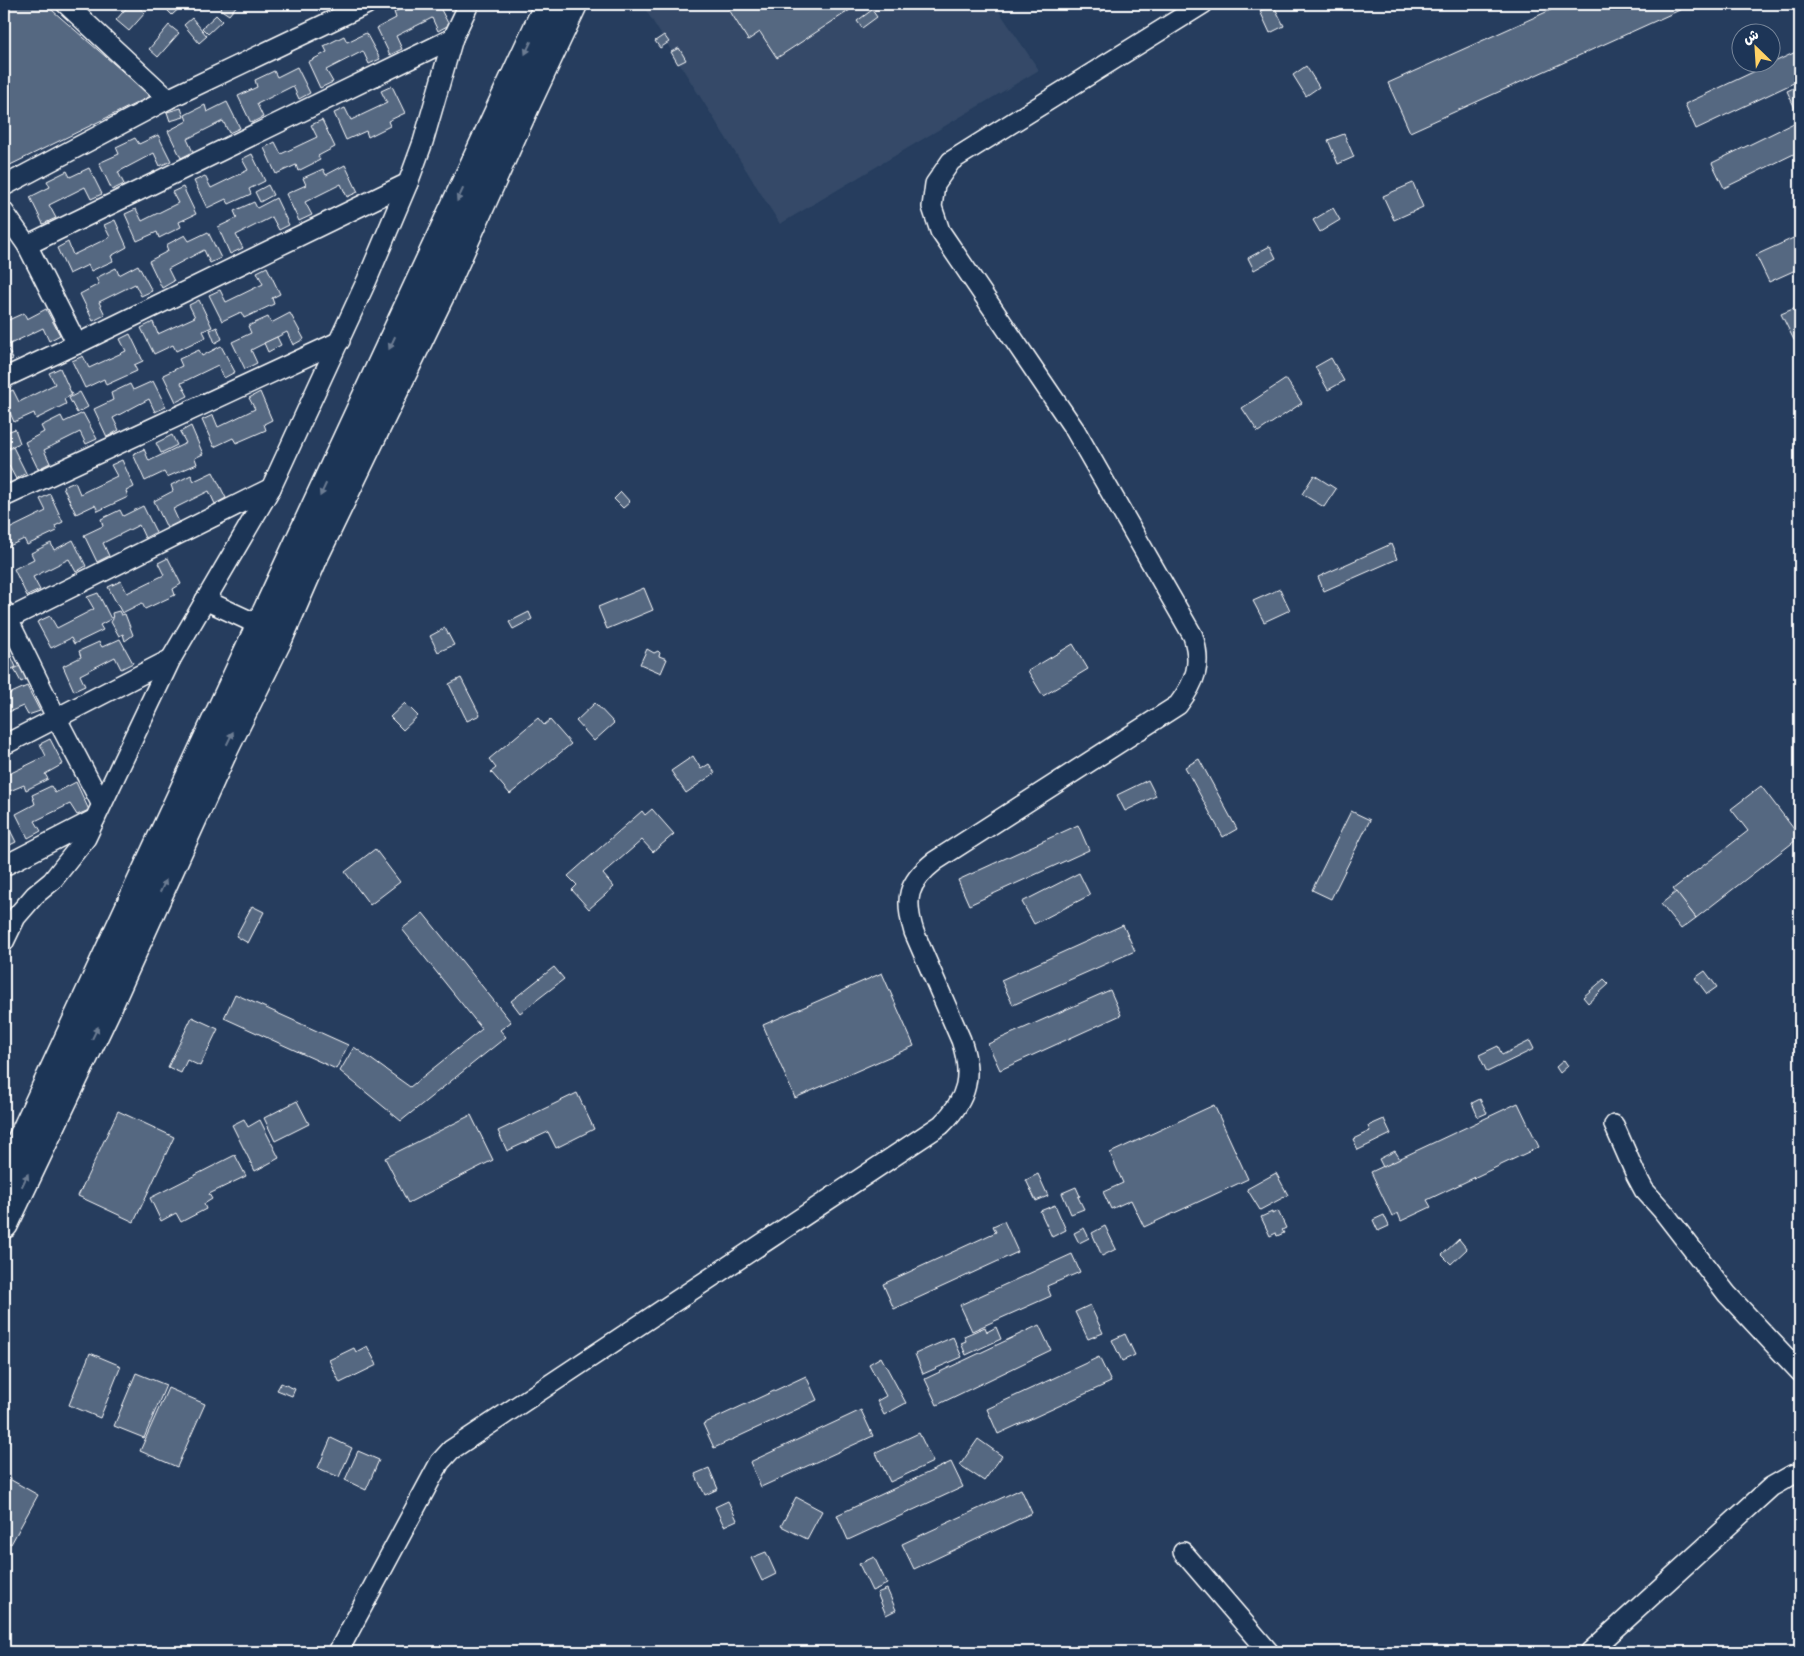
<svg xmlns="http://www.w3.org/2000/svg" width="1804" height="1656" viewBox="0 0 1804 1656" font-family="'Shantell Sans','Playpen Sans Arabic',sans-serif">
<style>
.built{fill:#344a68}
.building{fill:#556781;stroke:#fff}
.lines{fill:none;stroke-linecap:round;stroke-linejoin:round}
.minor-casing{stroke:#fff;stroke-width:22}
.highway-casing{stroke:#fff;stroke-width:31}
.minor{stroke:#1d3557;stroke-width:19}
.highway{stroke:#1d3557;stroke-width:28}
.oneway{fill:#6c7c92}
</style>
<rect width="100%" height="100%" fill="#263d5e"/>
<filter id="ink" filterUnits="userSpaceOnUse"><feTurbulence type="fractalNoise" baseFrequency=".02" numOctaves="2"/><feDisplacementMap in="SourceGraphic" scale="10" xChannelSelector="R" yChannelSelector="G"/><feConvolveMatrix kernelMatrix="1 2 1 2 8 2 1 2 1" color-interpolation-filters="sRGB"/></filter>
<g filter="url(#ink)">
<polygon class="built" points="642,4 994,4 1039,70 780,224"/>
<g class="building">
<polygon points="4,4 45,4 151,96 4,168"/>
<polygon points="130,4 135,4 145,13 129,31 116,20"/>
<polygon points="169,4 184,4 172,15 165,8"/>
<polygon points="224,4 238,4 229,15 220,9"/>
<polygon points="411,4 414,4 417,9 426,4 438,4 449,25 438,31 432,18 396,36 402,49 390,55 377,28 396,18 394,12"/>
<polygon points="734,4 859,4 777,58 760,32 748,40 728,8"/>
<polygon points="1095,4 1114,4 1100,12"/>
<polygon points="1273,4 1284,26 1270,33 1260,11"/>
<polygon points="1564,4 1693,4 1410,132 1388,83"/>
<polygon points="872,10 877,17 862,28 857,21"/>
<polygon points="216,15 222,21 208,34 202,28"/>
<polygon points="192,18 207,36 199,43 184,25"/>
<polygon points="169,25 179,33 158,57 149,49"/>
<polygon points="366,33 380,59 369,64 363,51 326,70 333,82 320,88 308,62 327,52 324,46 344,36 347,42"/>
<polygon points="664,35 669,42 660,48 655,41"/>
<polygon points="679,48 686,60 678,64 671,52"/>
<polygon points="1800,50 1800,80 1696,129 1685,104"/>
<polygon points="1306,66 1319,87 1306,96 1293,75"/>
<polygon points="297,67 310,93 299,99 293,86 257,104 263,117 251,123 238,96 257,87 255,80 274,71 277,77"/>
<polygon points="1800,85 1800,117 1799,117 1787,91"/>
<polygon points="392,86 405,113 388,121 390,126 368,137 366,131 346,140 334,113 345,108 351,120 387,103 381,91"/>
<polygon points="227,102 240,128 229,133 223,121 187,139 193,152 181,158 168,131 187,121 185,115 205,105 207,112"/>
<polygon points="181,108 184,117 170,121 167,112"/>
<polygon points="322,120 335,147 318,156 320,160 298,171 296,165 276,174 264,148 275,142 281,154 317,137 311,125"/>
<polygon points="1800,120 1800,151 1724,188 1712,163"/>
<polygon points="1344,134 1354,157 1338,164 1328,140"/>
<polygon points="158,135 171,161 160,166 154,153 118,172 124,184 112,190 99,163 119,154 116,147 135,138 139,144"/>
<polygon points="252,154 265,181 249,189 251,194 229,204 226,199 207,208 194,181 205,176 211,188 248,170 242,159"/>
<polygon points="345,165 358,192 347,197 341,184 305,202 312,215 299,221 286,194 306,185 303,178 323,169 326,175"/>
<polygon points="89,168 102,194 91,199 85,187 49,205 56,218 43,224 30,197 50,187 47,181 67,171 70,177"/>
<polygon points="1413,183 1423,207 1394,220 1383,196"/>
<polygon points="268,185 273,195 260,202 255,192"/>
<polygon points="183,187 196,214 179,222 181,227 159,238 157,232 137,241 125,214 136,209 142,221 178,203 172,192"/>
<polygon points="276,198 289,225 279,230 272,217 236,235 243,248 230,254 218,227 237,218 234,211 254,202 257,208"/>
<polygon points="1333,208 1340,220 1320,232 1313,220"/>
<polygon points="115,220 127,247 111,256 113,261 91,271 88,265 69,274 57,248 68,242 73,255 110,237 104,225"/>
<polygon points="208,232 221,258 210,263 204,250 168,269 174,281 162,288 149,261 168,251 166,245 185,235 189,241"/>
<polygon points="1800,235 1800,268 1769,282 1756,255"/>
<polygon points="1270,246 1276,258 1254,270 1248,258"/>
<polygon points="138,265 152,291 141,296 135,284 99,302 105,315 93,321 80,294 99,284 96,278 116,268 119,275"/>
<polygon points="267,267 280,294 272,298 274,304 244,318 241,312 222,321 209,295 220,290 226,302 263,284 257,272"/>
<polygon points="199,300 212,327 203,331 206,337 176,351 173,345 154,354 141,328 153,322 158,334 195,317 189,305"/>
<polygon points="1800,306 1800,337 1794,340 1781,314"/>
<polygon points="46,309 60,335 49,341 43,328 6,346 13,359 4,363 4,330 7,328 4,322 24,313 27,319"/>
<polygon points="290,313 304,339 293,345 287,332 251,350 257,363 245,369 232,342 251,333 248,326 268,317 271,323"/>
<polygon points="217,327 222,339 215,343 210,330"/>
<polygon points="130,334 143,361 134,365 137,371 106,385 104,379 85,388 72,361 83,356 89,368 126,351 120,339"/>
<polygon points="277,337 281,345 268,352 264,343"/>
<polygon points="221,346 235,372 224,378 218,365 181,383 188,396 176,402 163,375 182,366 179,359 199,350 202,356"/>
<polygon points="1331,358 1344,381 1328,390 1315,367"/>
<polygon points="60,368 72,395 64,399 66,404 36,419 34,413 14,422 4,399 4,394 13,390 19,402 55,384 49,373"/>
<polygon points="1286,379 1302,403 1258,432 1242,408"/>
<polygon points="153,381 166,407 155,412 149,399 113,418 119,430 107,437 94,409 113,400 111,393 130,384 133,390"/>
<polygon points="80,392 88,407 77,413 69,398"/>
<polygon points="260,392 272,420 264,424 266,430 236,443 233,438 214,447 202,420 213,415 218,427 255,409 249,398"/>
<polygon points="83,413 97,439 86,444 80,432 44,450 50,463 38,469 25,442 44,432 41,426 61,416 64,422"/>
<polygon points="191,426 203,454 195,458 197,464 167,477 164,472 145,481 133,454 144,449 149,461 186,443 180,432"/>
<polygon points="15,429 20,443 6,449 4,442 4,433"/>
<polygon points="172,435 177,445 161,453 156,443"/>
<polygon points="13,447 26,473 16,479 9,466 4,469 4,452"/>
<polygon points="122,460 134,487 126,491 128,497 98,511 95,505 76,514 63,487 75,482 80,494 117,476 111,465"/>
<polygon points="213,472 226,498 215,504 209,491 173,509 179,522 167,528 154,501 173,491 171,485 191,475 194,481"/>
<polygon points="1314,475 1336,489 1324,507 1302,494"/>
<polygon points="621,492 630,502 623,508 614,499"/>
<polygon points="50,494 63,522 55,526 57,531 27,545 24,539 5,548 4,517 9,529 46,511 40,499"/>
<polygon points="143,506 156,532 145,538 139,525 103,543 109,556 97,562 84,535 103,526 101,519 120,510 123,516"/>
<polygon points="73,540 86,566 76,572 69,559 33,577 40,590 27,596 14,569 34,559 31,553 51,543 54,550"/>
<polygon points="1391,544 1397,559 1324,591 1318,577"/>
<polygon points="168,558 181,584 173,589 175,595 145,609 142,603 122,613 108,587 121,581 127,593 164,575 158,563"/>
<polygon points="644,588 653,610 607,629 598,607"/>
<polygon points="1280,589 1290,610 1264,622 1253,601"/>
<polygon points="98,593 111,619 100,625 103,630 74,644 71,638 51,648 37,622 50,616 57,628 94,609 87,597"/>
<polygon points="119,611 121,615 125,614 133,635 125,641 123,634 119,636 111,622 113,619 112,613"/>
<polygon points="529,612 532,619 513,629 509,622"/>
<polygon points="445,628 454,645 438,652 430,636"/>
<polygon points="120,639 133,663 121,669 115,657 80,675 85,686 74,691 63,666 81,657 79,651 99,642 102,647"/>
<polygon points="4,640 16,667 8,671 10,677 4,680"/>
<polygon points="1073,644 1088,669 1043,696 1028,671"/>
<polygon points="647,649 654,653 658,651 660,653 659,656 667,659 661,673 640,664"/>
<polygon points="20,666 27,679 21,682 14,669"/>
<polygon points="461,678 480,715 467,721 449,684"/>
<polygon points="27,686 40,711 28,715 23,706 4,714 4,690 5,689 7,695"/>
<polygon points="405,703 418,716 403,730 390,717"/>
<polygon points="595,703 614,723 594,741 576,721"/>
<polygon points="538,718 544,725 550,720 571,744 510,794 491,772 496,768 489,759"/>
<polygon points="50,739 63,764 45,774 48,779 26,790 24,785 5,793 4,763 9,774 46,756 40,744"/>
<polygon points="693,756 701,769 709,764 715,773 686,793 671,771"/>
<polygon points="1199,759 1237,829 1223,837 1185,767"/>
<polygon points="1148,780 1156,796 1125,811 1117,795"/>
<polygon points="76,782 89,810 77,815 70,804 35,821 41,831 28,838 16,814 35,804 32,795 51,786 55,793"/>
<polygon points="1761,786 1800,837 1696,918 1673,889 1748,831 1731,809"/>
<polygon points="652,809 674,834 653,852 642,840 603,874 614,887 589,909 572,890 577,885 568,876 642,811 645,815"/>
<polygon points="1351,811 1370,820 1331,899 1312,890"/>
<polygon points="4,818 16,842 4,848"/>
<polygon points="1078,825 1089,850 969,905 958,880"/>
<polygon points="375,849 400,882 370,905 345,872"/>
<polygon points="1079,873 1090,895 1034,924 1022,902"/>
<polygon points="1676,892 1696,918 1681,929 1661,904"/>
<polygon points="252,906 264,912 248,943 236,936"/>
<polygon points="423,913 511,1022 500,1030 506,1037 401,1121 340,1071 354,1047 410,1087 482,1029 402,929"/>
<polygon points="1123,925 1135,951 1013,1005 1001,980"/>
<polygon points="554,967 564,979 520,1013 511,1001"/>
<polygon points="1705,971 1717,987 1707,994 1695,978"/>
<polygon points="882,973 914,1046 795,1098 763,1025"/>
<polygon points="1604,979 1609,984 1588,1003 1583,997"/>
<polygon points="1110,990 1121,1015 1000,1070 988,1044"/>
<polygon points="235,994 348,1045 336,1069 224,1018"/>
<polygon points="192,1017 218,1029 200,1066 187,1060 181,1073 168,1067"/>
<polygon points="1530,1041 1534,1049 1487,1072 1479,1055 1498,1046 1502,1055"/>
<polygon points="1564,1060 1568,1066 1560,1073 1556,1067"/>
<polygon points="577,1093 594,1129 556,1148 548,1132 507,1151 498,1131"/>
<polygon points="1480,1099 1487,1113 1478,1117 1472,1103"/>
<polygon points="297,1101 309,1124 275,1141 264,1118"/>
<polygon points="1518,1103 1539,1147 1427,1200 1431,1207 1401,1221 1398,1213 1392,1216 1371,1172"/>
<polygon points="1214,1105 1248,1179 1144,1227 1131,1200 1111,1209 1103,1192 1123,1183 1110,1153"/>
<polygon points="118,1111 174,1137 134,1222 78,1196"/>
<polygon points="471,1115 493,1160 408,1203 385,1158"/>
<polygon points="244,1119 248,1127 260,1120 279,1158 255,1171 232,1125"/>
<polygon points="1384,1119 1391,1134 1358,1150 1353,1139 1370,1131 1368,1126"/>
<polygon points="1395,1151 1400,1159 1383,1167 1379,1159"/>
<polygon points="235,1155 246,1176 209,1194 212,1199 204,1204 206,1209 181,1222 176,1213 161,1221 150,1198"/>
<polygon points="1276,1173 1288,1195 1260,1210 1247,1189"/>
<polygon points="1038,1174 1048,1196 1036,1201 1026,1180"/>
<polygon points="1076,1187 1080,1196 1078,1197 1084,1209 1071,1214 1062,1193"/>
<polygon points="1055,1205 1066,1230 1052,1237 1040,1211"/>
<polygon points="1278,1211 1286,1228 1282,1230 1284,1233 1277,1236 1276,1233 1270,1236 1261,1217 1272,1212 1272,1214"/>
<polygon points="1384,1215 1389,1226 1378,1231 1373,1220"/>
<polygon points="1004,1221 1018,1252 894,1309 883,1284 996,1232 993,1226"/>
<polygon points="1105,1226 1116,1249 1102,1256 1092,1233"/>
<polygon points="1084,1228 1089,1238 1079,1243 1074,1233"/>
<polygon points="1459,1239 1467,1249 1451,1264 1442,1255"/>
<polygon points="1072,1254 1080,1272 1047,1286 1051,1296 972,1331 960,1305"/>
<polygon points="1090,1305 1103,1333 1088,1339 1075,1312"/>
<polygon points="1039,1325 1051,1350 937,1405 925,1379"/>
<polygon points="985,1327 987,1332 996,1327 1001,1339 966,1355 961,1343 966,1341 964,1336"/>
<polygon points="1125,1334 1135,1355 1122,1361 1112,1340"/>
<polygon points="953,1337 962,1357 923,1374 915,1354"/>
<polygon points="367,1346 377,1365 340,1383 329,1360 354,1348 356,1352"/>
<polygon points="90,1353 121,1366 100,1418 69,1405"/>
<polygon points="881,1357 906,1403 884,1415 877,1401 886,1396 869,1364"/>
<polygon points="1099,1357 1111,1382 998,1434 987,1409"/>
<polygon points="136,1373 166,1385 144,1438 114,1426"/>
<polygon points="806,1376 817,1400 714,1448 703,1424"/>
<polygon points="281,1383 295,1389 292,1396 277,1390"/>
<polygon points="168,1388 205,1404 177,1467 140,1451"/>
<polygon points="861,1410 873,1436 761,1487 750,1462"/>
<polygon points="919,1433 933,1462 890,1482 876,1453"/>
<polygon points="331,1438 352,1448 339,1477 318,1468"/>
<polygon points="978,1439 1002,1456 984,1481 960,1465"/>
<polygon points="358,1451 379,1460 366,1490 345,1480"/>
<polygon points="951,1462 963,1487 848,1540 837,1515"/>
<polygon points="709,1468 718,1489 705,1495 695,1474"/>
<polygon points="4,1476 38,1495 11,1544 4,1540"/>
<polygon points="1021,1489 1032,1513 914,1569 902,1544"/>
<polygon points="796,1497 822,1511 807,1539 781,1526"/>
<polygon points="728,1501 737,1520 724,1526 715,1507"/>
<polygon points="766,1552 776,1574 762,1581 751,1558"/>
<polygon points="874,1557 887,1584 872,1591 859,1564"/>
<polygon points="887,1589 896,1610 886,1615 877,1593"/>
</g>
<g class="lines">
<defs>
<g id="minor">
<polyline points="66,4 168,99"/>
<polyline points="4,186 168,99 367,4"/>
<polyline points="4,212 27,245 77,344"/>
<polyline points="27,245 453,38"/>
<polyline points="4,378 77,344 408,183"/>
<polyline points="4,497 340,341"/>
<polyline points="205,600 261,626"/>
<polyline points="4,611 57,719 101,803"/>
<polyline points="4,621 271,488"/>
<polyline points="4,745 171,659"/>
<polyline points="4,866 95,819"/>
<polyline points="4,942 16,917 35,895 52,881 86,838 171,659 271,488 367,280 408,183 423,142 453,38 469,4"/>
<polyline points="1614,1125 1636,1175 1644,1190 1662,1210 1727,1294 1800,1372"/>
<polyline points="1183,1552 1269,1652"/>
<path d="M338 1652 440 1462 451 1450 941 1125C968 1099 973 1075 961 1040L914 932C904 899 907 883 935 861L1178 705C1196 681 1202 665 1193 636L1075 430 940 231 932 207 935 184 951 161 1203 4"/>
<polyline points="1590,1652 1771,1487 1792,1475 1800,1473"/>
</g>
<g id="highway">
<polyline points="4,1178 549,4"/>
<polyline points="4,1224 106,1010 224,749 279,637 315,554 442,291 526,104 573,4"/>
</g>
</defs>
<use href="#minor" class="minor-casing"/>
<use href="#highway" class="highway-casing"/>
<use href="#minor" class="minor"/>
<use href="#highway" class="highway"/>
</g>
<defs><path id="oneway-solid" d="M-6-.8H1V-3.2L6.5 0L1 3.2V.8H-6Z" transform="scale(1.25)"/></defs>
<g class="oneway">
<use href="#oneway-solid" transform="translate(528 48) rotate(115)"/>
<use href="#oneway-solid" transform="translate(460 195) rotate(115)"/>
<use href="#oneway-solid" transform="translate(392 343) rotate(115)"/>
<use href="#oneway-solid" transform="translate(323 490) rotate(115)"/>
<use href="#oneway-solid" transform="translate(230 738) rotate(-64)"/>
<use href="#oneway-solid" transform="translate(163 886) rotate(-65)"/>
<use href="#oneway-solid" transform="translate(95 1033) rotate(-64)"/>
<use href="#oneway-solid" transform="translate(25 1180) rotate(-64)"/>
</g>
</g>
<rect width="1804" height="1656" fill="none" stroke="#1d3557" stroke-width="20"/>
<rect x="10" y="10" width="1784" height="1636" fill="none" stroke="#fff" stroke-width="2" filter="url(#ink)"/>
<g transform="translate(1756 48) rotate(335)"><circle r="24" fill="#1d3557" stroke="#77869a"/>
<path d="M0-4L9 19L0 12L-9 19Z" fill="#ffd166"/>
<text y="-8" font-size="14" font-weight="bold" text-anchor="middle" fill="#ffffff">ش</text>
</g>
</svg>
